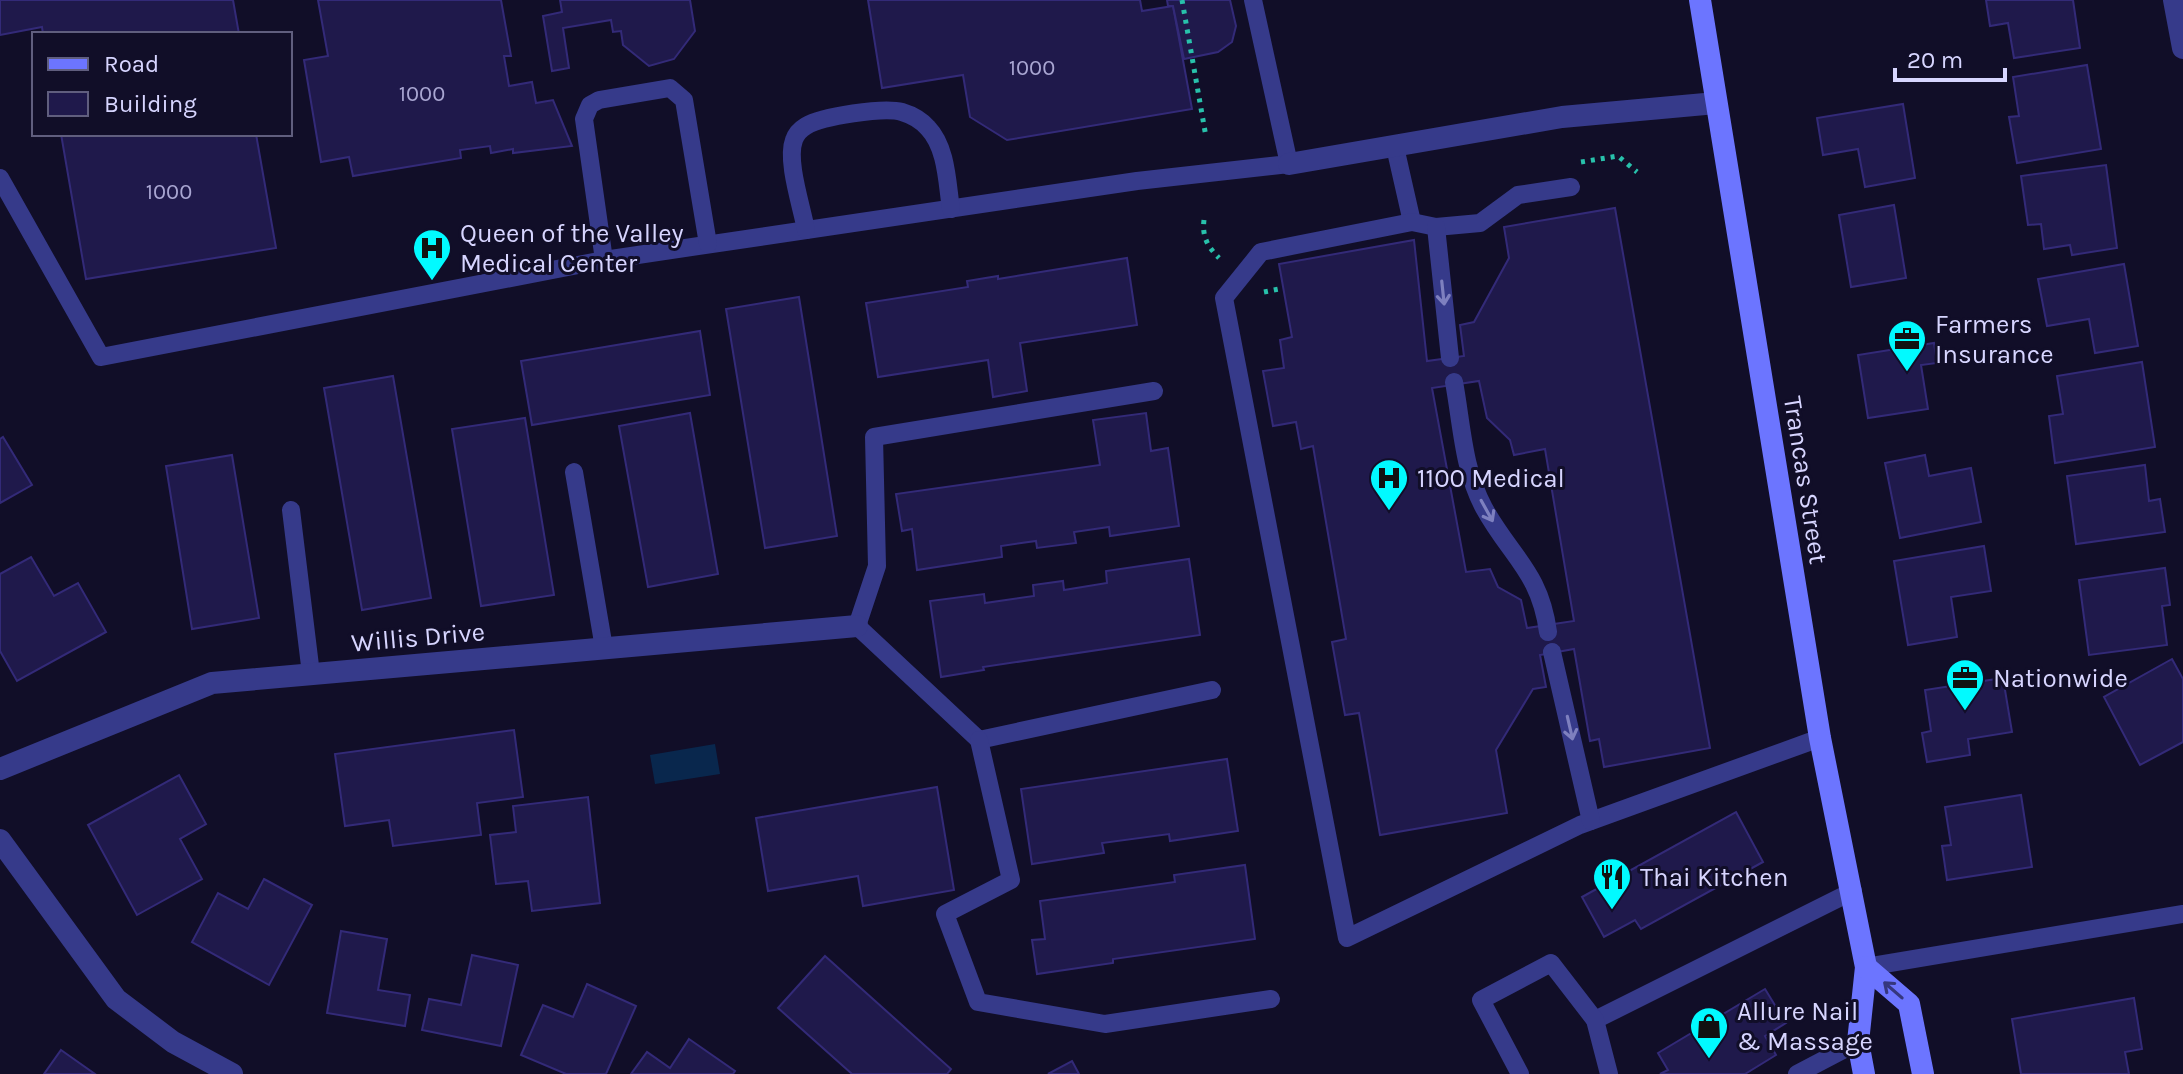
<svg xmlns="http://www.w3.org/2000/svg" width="2183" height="1074" viewBox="0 0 2183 1074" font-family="Karla,sans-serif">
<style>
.water{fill:#09274d}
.building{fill:#1f194b;stroke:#332a78;stroke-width:2;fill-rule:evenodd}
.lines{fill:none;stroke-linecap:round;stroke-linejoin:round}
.path{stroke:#28c1ab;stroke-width:5;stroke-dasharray:4 6;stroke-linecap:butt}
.service{stroke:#363a8a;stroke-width:18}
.minor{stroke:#363a8a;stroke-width:22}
.secondary{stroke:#6c75ff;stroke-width:22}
.oneway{stroke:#7e80bf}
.oneway2{stroke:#35377e}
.labels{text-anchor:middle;stroke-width:6;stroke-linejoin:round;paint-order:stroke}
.number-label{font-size:22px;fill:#a9a6d2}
.poi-label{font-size:26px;fill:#d7d5ff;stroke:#110e28;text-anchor:start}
.street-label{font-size:26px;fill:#d7d5ff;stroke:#110e28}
</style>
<rect width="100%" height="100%" fill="#110e28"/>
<polygon class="water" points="715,744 720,774 655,784 650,755"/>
<g class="building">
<polygon points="0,0 233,0 239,34 43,34 42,27 0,35"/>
<polygon points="318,0 501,0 511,56 504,56 509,86 532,82 536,103 553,100 572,146 513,153 513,149 491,153 490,146 460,150 461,158 353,176 349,157 321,162 304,60 328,56"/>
<polygon points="560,0 690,0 695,31 674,59 649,66 623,45 621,31 613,32 611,20 563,28 569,68 552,71 543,16 562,12"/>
<polygon points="868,0 1140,0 1142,11 1173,6 1192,109 1007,140 970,117 963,75 882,88"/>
<polygon points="1167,0 1230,0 1236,26 1232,42 1218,52 1184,59 1173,6 1168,6"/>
<polygon points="1986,0 2073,0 2080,48 2014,58 2008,23 1990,26"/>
<polygon points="2087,65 2101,149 2017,163 2009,117 2019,116 2013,77"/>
<polygon points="1903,104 1915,178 1865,187 1858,149 1823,155 1817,118"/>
<polygon points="61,134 256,134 276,248 86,279"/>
<polygon points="2106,165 2117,248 2072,255 2070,245 2044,249 2041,224 2028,225 2021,176"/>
<polygon points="1894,205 1906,278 1851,287 1839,215"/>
<path d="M1615 208 1710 748 1604 767 1599 739 1590 741 1574 649 1540 655 1546 687 1533 689 1496 750 1507 813 1380 835 1359 713 1345 715 1332 642 1346 639 1313 446 1301 449 1296 422 1273 426 1263 371 1284 368 1280 340 1292 337 1279 264 1414 240 1427 361 1464 356 1460 325 1474 322 1509 258 1504 227ZM1479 381 1487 418 1510 440 1514 455 1545 449 1574 621 1527 628 1521 600 1498 587 1490 569 1466 572 1432 388Z"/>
<polygon points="1127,258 1137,325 1020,343 1027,391 993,397 988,360 878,377 866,303 968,287 967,281 998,276 998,279"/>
<polygon points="2124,264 2138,346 2095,353 2089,319 2047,326 2038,279"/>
<polygon points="799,297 837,536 765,548 726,309"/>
<polygon points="700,331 710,395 532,425 521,361"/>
<polygon points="1934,343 1937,363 1921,365 1928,409 1868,418 1858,355"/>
<polygon points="2142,362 2155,447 2055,463 2049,416 2063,414 2057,376"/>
<polygon points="393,376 431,598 362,610 324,388"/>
<polygon points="690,413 718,574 648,587 619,426"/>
<polygon points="1146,413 1151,451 1168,448 1179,526 1110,536 1109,527 1074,532 1076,543 1037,548 1036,541 1001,546 1002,557 917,570 912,529 902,531 896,494 1100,465 1093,420"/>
<polygon points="525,418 554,595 481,606 452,429"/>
<polygon points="3,437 32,485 0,503 0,439"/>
<polygon points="232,455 259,618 192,629 166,466"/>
<polygon points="1925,455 1929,476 1971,468 1981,522 1900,538 1885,463"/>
<polygon points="2145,465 2149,501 2160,499 2165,532 2076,544 2067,476"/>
<polygon points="1984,546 1991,591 1951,597 1957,637 1908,645 1894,561"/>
<polygon points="31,557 54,596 78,583 106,632 17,681 0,651 0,574"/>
<polygon points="1189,559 1200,635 983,667 984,670 941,677 930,601 984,594 985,603 1034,596 1033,585 1063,581 1064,590 1107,583 1106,571"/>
<polygon points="2165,568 2170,605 2162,606 2167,645 2089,655 2079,580"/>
<polygon points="2172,659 2183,679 2183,742 2140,765 2104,697"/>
<polygon points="2003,678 2012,732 1968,739 1970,755 1927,762 1922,733 1931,731 1925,690"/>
<polygon points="514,730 523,797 477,803 481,835 393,846 389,820 345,826 335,754"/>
<polygon points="1227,759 1238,831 1170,841 1169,834 1102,843 1104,853 1032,864 1021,789"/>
<polygon points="179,775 206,824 180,839 202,879 137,915 88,825"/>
<polygon points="937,787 954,890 863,906 858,876 768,891 756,818"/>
<polygon points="2021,795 2032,867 1947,880 1942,846 1951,845 1945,807"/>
<polygon points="588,797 600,903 532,911 528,881 496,884 490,835 516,832 513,806"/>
<polygon points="1736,812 1763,862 1641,929 1635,920 1604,937 1582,897"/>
<polygon points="1245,865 1255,939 1113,959 1113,963 1037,974 1032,940 1045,939 1040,901 1175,882 1174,875"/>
<polygon points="264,879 312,905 269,985 192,942 218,893 248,909"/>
<polygon points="341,931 387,939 378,990 410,995 405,1026 327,1013"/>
<polygon points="472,955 518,965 501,1046 422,1030 429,999 461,1005"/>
<polygon points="825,956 951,1069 947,1074 852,1074 778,1008"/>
<polygon points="587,984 636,1006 606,1074 566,1074 521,1055 543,1005 573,1017"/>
<polygon points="1765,989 1786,1023 1765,1036 1776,1055 1745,1074 1660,1074 1668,1070 1658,1053"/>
<polygon points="2134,998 2142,1049 2125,1052 2129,1074 2021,1074 2012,1019"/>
<polygon points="689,1039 735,1071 733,1074 631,1074 647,1052 670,1068"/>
<polygon points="61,1050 95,1074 44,1074"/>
<polygon points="1072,1061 1079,1074 1048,1074"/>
</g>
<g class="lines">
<g class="path">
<polyline points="1182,0 1206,137"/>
<polyline points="1581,162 1618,156 1637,172"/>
<path d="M1204 220C1202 236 1207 246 1219 258"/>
<polyline points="1264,292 1279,289"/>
</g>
<g class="service">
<polyline points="1395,147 1412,222"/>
<polyline points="0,178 101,357 604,260 1137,181 1289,164 1253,0"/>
<polyline points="1571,187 1518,195 1480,223 1436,227 1412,222 1261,252 1224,298 1347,938 1580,825 1820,738"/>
<polyline points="1436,227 1450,358"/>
<path d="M806 230C802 207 786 161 794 140 796 134 801 129 806 126 822 116 884 107 902 112 912 115 921 120 928 128 947 148 947 183 951 209"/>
<polyline points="604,260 584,119 590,105 599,100 670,88 684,100 708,244"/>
<path d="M1454 382C1462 425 1463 469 1484 508 1511 557 1540 572 1548 632"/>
<polyline points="1154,391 874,437 877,566 857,626 979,740 1212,690"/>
<polyline points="574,472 604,648"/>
<polyline points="291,510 311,674"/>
<polyline points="1552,652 1591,821"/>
<polyline points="979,740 1011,880 945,914 978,1002 1105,1024 1271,999"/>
<polyline points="1866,967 2183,914"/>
<polyline points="1595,1020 1853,891"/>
<polyline points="1520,1074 1481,1000 1551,963 1595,1020 1609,1074"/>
<polyline points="1797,1074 1858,1042"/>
</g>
<g class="minor">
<polyline points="2174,0 2183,48"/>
<polyline points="1289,164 1562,117 1716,103"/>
<polyline points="0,769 212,683 857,626"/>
<polyline points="0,840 116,999 173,1042 232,1074"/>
</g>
<g class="secondary">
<polyline points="1700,0 1820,738 1866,967 1858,1042 1864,1074"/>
<polyline points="1866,967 1909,1004 1923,1074"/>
</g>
</g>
<defs><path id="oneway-shaft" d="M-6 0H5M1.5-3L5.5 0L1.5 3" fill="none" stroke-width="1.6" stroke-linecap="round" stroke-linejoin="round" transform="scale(2)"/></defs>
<g class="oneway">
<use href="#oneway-shaft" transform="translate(1443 293) rotate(84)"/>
<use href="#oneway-shaft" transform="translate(1487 511) rotate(61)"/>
<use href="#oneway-shaft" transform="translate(1570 728) rotate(77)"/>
</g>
<use class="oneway2" href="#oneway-shaft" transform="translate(1893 990) rotate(-139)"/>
<defs>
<symbol id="hospital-pin" viewBox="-11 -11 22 30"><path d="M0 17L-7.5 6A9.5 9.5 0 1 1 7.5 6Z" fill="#01faff" stroke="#110e28"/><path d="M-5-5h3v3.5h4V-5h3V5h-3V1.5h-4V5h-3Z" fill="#111"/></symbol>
<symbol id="office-pin" viewBox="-11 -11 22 30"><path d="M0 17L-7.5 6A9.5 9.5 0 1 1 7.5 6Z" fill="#01faff" stroke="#110e28"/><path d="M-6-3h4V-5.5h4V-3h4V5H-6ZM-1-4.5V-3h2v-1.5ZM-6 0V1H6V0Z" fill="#111"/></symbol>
<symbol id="restaurant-pin" viewBox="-11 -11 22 30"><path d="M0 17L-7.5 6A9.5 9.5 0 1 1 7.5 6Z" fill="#01faff" stroke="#110e28"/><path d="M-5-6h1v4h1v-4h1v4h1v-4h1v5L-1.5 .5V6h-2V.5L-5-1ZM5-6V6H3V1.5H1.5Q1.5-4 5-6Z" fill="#111"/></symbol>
<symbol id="shop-pin" viewBox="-11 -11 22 30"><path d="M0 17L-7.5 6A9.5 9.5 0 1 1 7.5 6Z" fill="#01faff" stroke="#110e28"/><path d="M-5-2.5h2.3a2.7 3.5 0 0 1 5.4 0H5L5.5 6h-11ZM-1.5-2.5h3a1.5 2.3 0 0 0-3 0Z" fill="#111"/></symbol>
</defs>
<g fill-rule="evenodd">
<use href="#hospital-pin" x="410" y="226" width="44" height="60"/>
<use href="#office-pin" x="1885" y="317" width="44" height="60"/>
<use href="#hospital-pin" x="1367" y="456" width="44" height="60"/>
<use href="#office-pin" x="1943" y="656" width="44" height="60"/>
<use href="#restaurant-pin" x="1590" y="855" width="44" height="60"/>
<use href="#shop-pin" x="1687" y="1004" width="44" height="60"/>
</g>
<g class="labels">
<g class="number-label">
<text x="1032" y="75">1000</text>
<text x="422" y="101">1000</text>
<text x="169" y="199">1000</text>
</g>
<g class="poi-label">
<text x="460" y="242">Queen of the Valley<tspan x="460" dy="30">Medical Center</tspan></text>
<text x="1935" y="333">Farmers<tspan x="1935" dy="30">Insurance</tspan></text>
<text x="1417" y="487">1100 Medical</text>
<text x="1993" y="687">Nationwide</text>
<text x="1640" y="886">Thai Kitchen</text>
<text x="1737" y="1020">Allure Nail<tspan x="1737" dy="30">&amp; Massage</tspan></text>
</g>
<g class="street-label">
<text transform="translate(1806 480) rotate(81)" y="9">Trancas Street</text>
<text transform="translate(418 637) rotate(-5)" y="9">Willis Drive</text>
</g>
</g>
<rect x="32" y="32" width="260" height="104" fill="#110e28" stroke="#605e7e" stroke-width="2"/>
<rect x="48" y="58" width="40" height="12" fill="#6c75ff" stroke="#605e7e" stroke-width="2"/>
<text x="104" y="72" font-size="24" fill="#d7d5ff">Road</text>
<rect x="48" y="92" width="40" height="24" fill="#1f194b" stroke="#605e7e" stroke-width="2"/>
<text x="104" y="112" font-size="24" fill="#d7d5ff">Building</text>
<path d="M1895 68v12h110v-12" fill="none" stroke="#d7d5ff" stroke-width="4"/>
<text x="1907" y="68" font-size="24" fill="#d7d5ff" stroke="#110e28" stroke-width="6" paint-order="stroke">20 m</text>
</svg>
